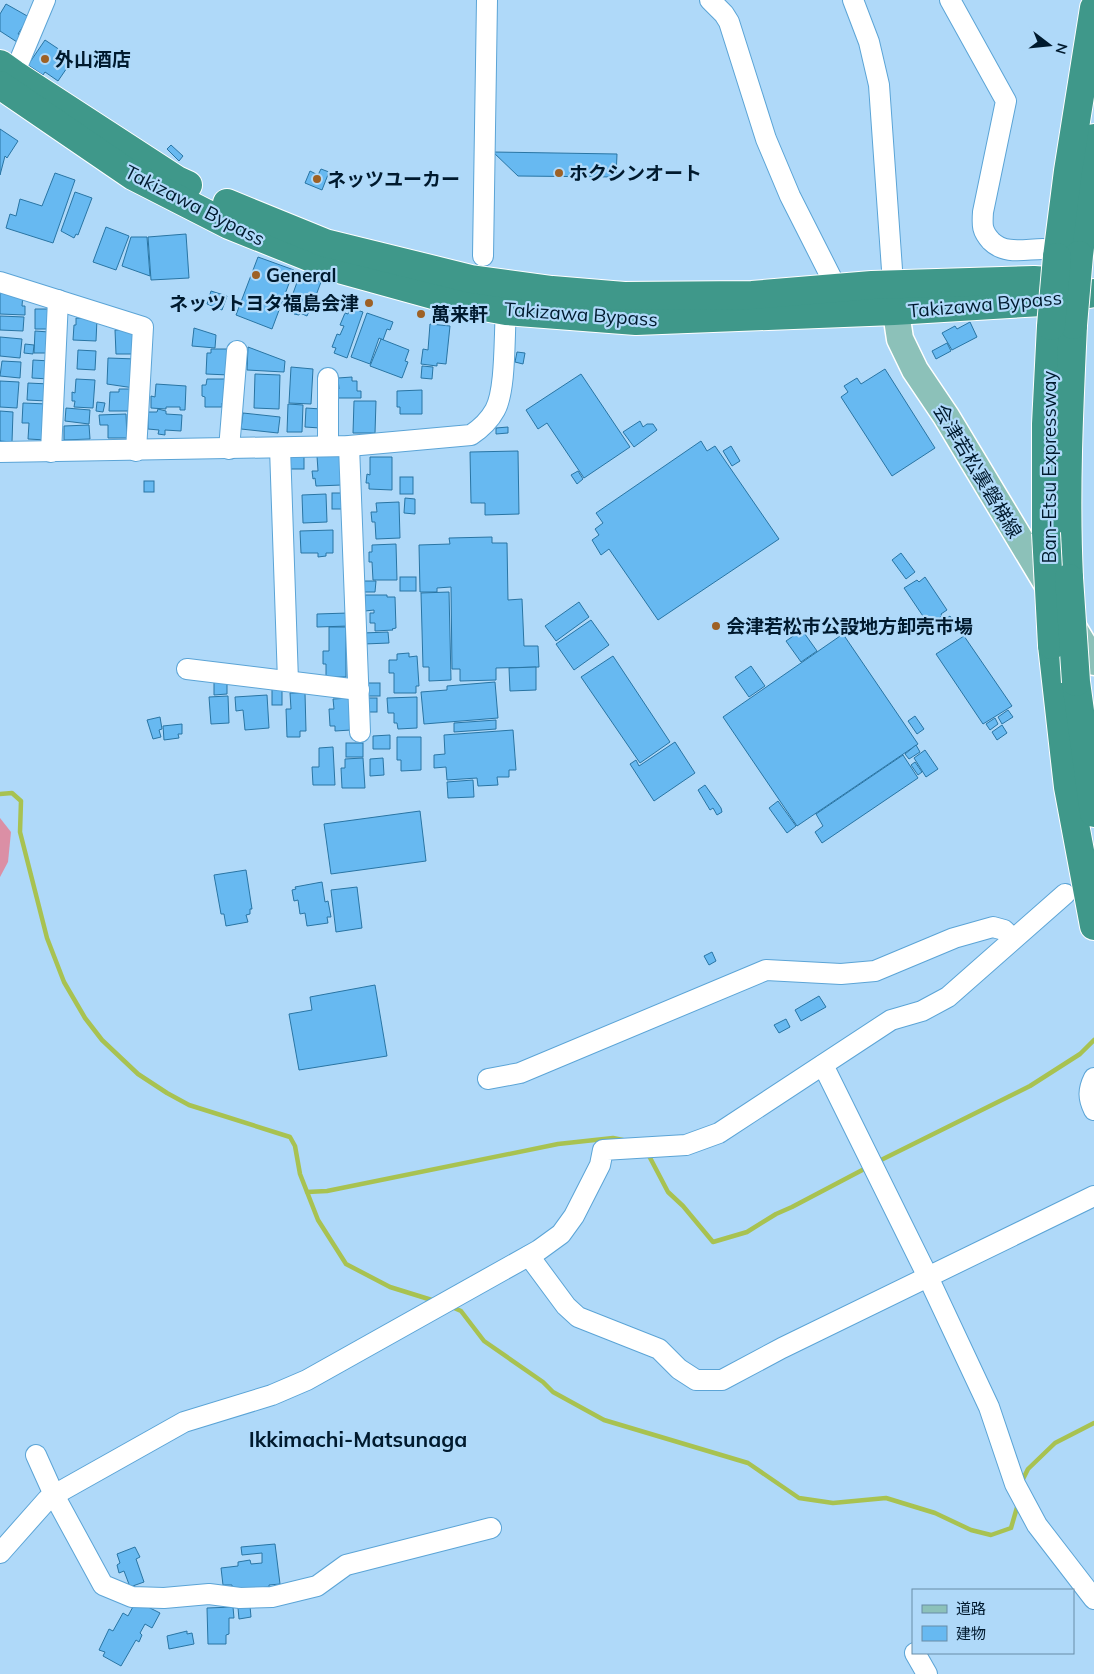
<svg xmlns="http://www.w3.org/2000/svg" width="1094" height="1674" viewBox="0 0 1094 1674" font-family="Mulish,'Noto Sans JP',sans-serif">
<style>
.green{fill:#db8fa5}
.lines{fill:none;stroke-linecap:round;stroke-linejoin:round}
.stream{stroke:#a8c251;stroke-width:4.5}
.building{fill:#67b9f1;stroke:#2975a4}
.minor-casing{stroke:#5ba4d6;stroke-width:22}
.major-casing{stroke:#fff;stroke-width:29}
.highway-casing{stroke:#fff;stroke-width:30}
.minor{stroke:#fff;stroke-width:20}
.major{stroke:#8cc1b9;stroke-width:26}
.highway{stroke:#3f988a;stroke-width:28}
.highway-bridge-casing{stroke:#fff;stroke-width:30;stroke-linecap:butt}
.highway-bridge{stroke:#3f988a;stroke-width:28}
.poi-dot{fill:#9e6125;stroke:#afd9f9;stroke-width:2}
.labels{text-anchor:middle;stroke-width:4.5;stroke-linejoin:round;paint-order:stroke}
.poi-label{font-size:19px;font-weight:bold;fill:#001a2e;stroke:#afd9f9;text-anchor:start}
.street-label{font-size:19px;fill:#001a2e;stroke:#afd9f9}
.quarter-label{font-size:21px;font-weight:bold;fill:#001a2e;stroke:#afd9f9}
</style>
<rect width="100%" height="100%" fill="#afd9f9"/>
<polygon class="green" points="0,818 11,832 8,862 0,877"/>
<g class="lines">
<g class="stream">
<polyline points="0,794 12,793 21,801 20,832 47,938 64,982 85,1018 102,1040 138,1074 167,1093 189,1105 290,1137 295,1146 300,1174 318,1220 346,1264 390,1287 435,1301"/>
<polyline points="647,1152 668,1192 683,1206 713,1242 747,1232 776,1214 792,1207 868,1167"/>
<polyline points="877,1162 1030,1086 1080,1054 1094,1040"/>
<polyline points="307,1192 327,1191 558,1144 613,1138 623,1140"/>
<polyline points="452,1307 461,1311 484,1341 543,1382 553,1392 604,1420 748,1463 799,1498 833,1503 886,1498 935,1513 971,1530 991,1535 1011,1528 1018,1504"/>
<polyline points="1021,1483 1028,1469 1055,1443 1094,1423"/>
</g>
</g>
<g class="building">
<polygon points="6,4 29,17 18,34 21,36 17,42 0,31 0,14"/>
<polygon points="45,40 60,50 58,53 71,62 58,81 45,72 43,75 28,65"/>
<polygon points="0,129 18,141 7,158 5,156 0,175"/>
<polygon points="171,145 183,156 179,161 167,149"/>
<polygon points="493,152 617,154 616,177 518,176"/>
<polygon points="321,169 329,172 322,190 305,183 310,171 318,175"/>
<polygon points="55,173 75,180 53,243 6,228 10,214 16,216 20,199 42,206"/>
<polygon points="75,192 92,198 78,235 76,234 74,238 61,231"/>
<polygon points="106,227 129,236 116,270 93,262"/>
<polygon points="186,234 189,278 151,280 148,237"/>
<polygon points="131,237 147,237 150,276 122,266"/>
<polygon points="258,257 294,270 272,329 236,315"/>
<polygon points="300,274 321,282 312,306 291,299"/>
<polygon points="0,289 23,294 22,306 25,306 25,315 0,314"/>
<polygon points="211,291 227,296 222,310 207,304"/>
<polygon points="298,302 311,306 307,316 300,313 299,315 294,314"/>
<polygon points="351,308 363,312 347,358 334,353 336,348 332,347 337,334 340,335 344,326 340,325 345,313 348,314"/>
<polygon points="35,309 52,309 51,329 35,329"/>
<polygon points="367,313 393,322 390,330 387,329 383,340 379,338 370,364 351,357"/>
<polygon points="0,316 24,317 23,331 0,330"/>
<polygon points="76,318 97,319 96,341 73,340 74,325 76,325"/>
<polygon points="970,322 977,337 952,350 942,333 955,326 957,329"/>
<polygon points="430,324 450,326 446,364 437,363 437,366 421,364 423,349 428,350"/>
<polygon points="194,328 216,335 215,348 192,346"/>
<polygon points="115,330 136,331 135,354 116,354"/>
<polygon points="35,331 49,332 49,353 34,353"/>
<polygon points="0,337 22,339 20,358 0,356"/>
<polygon points="381,339 409,350 405,361 408,362 402,378 370,366"/>
<polygon points="947,343 951,351 936,359 932,351"/>
<polygon points="25,344 34,345 33,354 24,353"/>
<polygon points="248,347 285,361 284,372 247,370"/>
<polygon points="211,349 230,349 229,375 206,374 207,353 211,353"/>
<polygon points="78,350 96,351 95,370 77,369"/>
<polygon points="517,352 525,353 523,364 515,362"/>
<polygon points="108,358 136,359 134,388 107,384"/>
<polygon points="33,360 50,361 49,379 32,378"/>
<polygon points="2,361 21,362 20,378 0,376"/>
<polygon points="422,366 433,367 432,379 421,378"/>
<polygon points="291,367 313,369 311,404 289,403"/>
<polygon points="885,369 935,448 892,476 841,397 848,392 844,386 857,378 861,384"/>
<polygon points="255,374 280,375 279,409 254,408"/>
<polygon points="581,374 630,447 584,478 547,423 538,429 526,410"/>
<polygon points="352,377 352,381 357,381 357,391 361,391 361,398 336,398 336,389 339,389 338,378"/>
<polygon points="76,379 95,380 93,408 74,407 75,401 72,401 72,392 75,393"/>
<polygon points="207,379 228,379 227,403 222,403 222,407 205,407 205,397 202,396 202,385 206,385"/>
<polygon points="0,381 19,382 17,408 0,407"/>
<polygon points="28,383 49,384 47,401 27,400"/>
<polygon points="156,384 186,386 185,410 180,410 180,407 166,407 166,409 151,408 151,396 155,397"/>
<polygon points="119,389 130,389 130,411 109,411 110,392 119,392"/>
<polygon points="422,390 422,414 400,414 400,407 397,407 397,391"/>
<polygon points="354,401 376,401 375,433 353,433"/>
<polygon points="97,402 105,403 103,412 96,411"/>
<polygon points="23,403 47,404 46,440 28,439 29,423 22,423"/>
<polygon points="288,404 303,405 302,432 287,432"/>
<polygon points="66,408 90,410 89,424 65,421"/>
<polygon points="306,408 321,409 320,428 305,427"/>
<polygon points="158,409 166,411 166,414 182,415 181,431 165,430 165,435 158,434 159,430 148,429 148,412 157,412"/>
<polygon points="0,411 13,412 12,442 0,441"/>
<polygon points="243,413 280,417 278,433 241,429"/>
<polygon points="126,414 127,438 108,438 108,425 100,425 99,415"/>
<polygon points="640,421 643,427 647,424 653,424 657,430 634,447 623,432"/>
<polygon points="89,425 90,439 64,440 64,426"/>
<polygon points="508,427 508,433 496,434 496,428"/>
<polygon points="701,441 707,451 715,446 779,539 658,620 609,549 601,555 592,540 599,535 595,529 603,523 596,513"/>
<polygon points="731,446 740,461 732,466 723,451"/>
<polygon points="518,451 519,514 485,515 485,503 471,503 470,452"/>
<polygon points="340,454 342,485 316,486 315,478 313,479 312,471 318,471 317,456"/>
<rect x="285" y="456" width="19" height="13"/>
<polygon points="370,457 392,457 392,490 369,489 369,483 366,483 367,474 370,475"/>
<polygon points="578,471 583,479 577,484 571,475"/>
<rect x="400" y="477" width="13" height="17"/>
<rect x="144" y="481" width="10" height="11"/>
<rect x="332" y="493" width="11" height="16"/>
<polygon points="326,494 327,522 303,523 302,495"/>
<polygon points="405,498 415,499 415,514 404,513"/>
<polygon points="399,502 400,538 376,539 375,522 372,522 371,512 377,512 376,503"/>
<polygon points="333,530 333,553 326,553 326,556 318,557 318,553 301,553 300,531"/>
<polygon points="492,537 492,543 507,543 508,600 522,599 524,646 538,646 539,667 496,668 496,680 460,681 460,669 452,669 451,587 437,588 437,592 420,592 419,545 450,544 449,538"/>
<polygon points="396,544 397,580 373,580 372,562 369,562 369,552 372,552 372,545"/>
<polygon points="901,553 915,572 906,579 892,560"/>
<rect x="400" y="577" width="16" height="14"/>
<polygon points="925,577 947,610 941,614 942,616 929,625 904,588 917,580 919,582"/>
<polygon points="363,581 376,581 375,592 362,592"/>
<polygon points="449,592 451,680 429,681 429,667 423,667 421,593"/>
<polygon points="365,595 387,595 387,597 395,597 396,628 392,629 393,630 375,631 375,623 370,623 370,613 374,613 374,610 365,611"/>
<polygon points="579,602 589,617 556,641 545,626"/>
<polygon points="348,613 349,626 317,627 317,614"/>
<polygon points="950,616 957,628 950,632 943,621"/>
<polygon points="591,620 609,645 574,670 556,644"/>
<polygon points="329,627 346,627 346,677 326,677 326,664 323,664 323,651 329,651"/>
<polygon points="802,630 817,651 801,662 786,641"/>
<polygon points="388,632 389,643 364,644 363,633"/>
<polygon points="843,634 918,744 797,826 723,717"/>
<polygon points="964,636 1012,706 983,724 936,654"/>
<polygon points="409,653 409,657 417,656 419,686 416,686 416,693 394,693 394,673 389,673 389,660 397,660 397,654"/>
<polygon points="613,656 670,742 640,763 581,677"/>
<polygon points="751,666 765,686 749,697 735,677"/>
<polygon points="536,667 536,690 510,691 509,668"/>
<polygon points="214,682 227,682 227,694 214,695"/>
<polygon points="495,682 498,718 424,724 421,692 447,690 447,686"/>
<rect x="365" y="683" width="15" height="13"/>
<rect x="272" y="687" width="10" height="18"/>
<polygon points="290,693 305,693 306,731 300,731 300,737 287,737 286,709 291,709"/>
<polygon points="267,695 269,728 245,730 243,710 236,711 235,697"/>
<polygon points="228,696 229,723 211,724 209,697"/>
<polygon points="417,697 417,728 398,729 397,723 394,723 394,713 388,713 387,698"/>
<polygon points="350,698 351,730 335,731 335,726 330,726 329,709 334,709 333,699"/>
<rect x="367" y="698" width="10" height="14"/>
<polygon points="1008,710 1013,717 1002,724 998,717"/>
<polygon points="915,716 924,729 917,734 908,721"/>
<polygon points="160,717 162,729 159,730 161,737 153,739 147,720"/>
<polygon points="995,718 998,724 990,730 986,724"/>
<polygon points="496,720 496,729 454,732 454,723"/>
<polygon points="182,724 182,734 178,734 179,738 164,740 163,726"/>
<polygon points="1002,725 1007,733 997,740 992,732"/>
<polygon points="513,730 516,770 509,770 509,777 497,777 498,785 478,786 477,778 447,780 446,767 434,768 434,755 445,754 444,735"/>
<polygon points="390,735 390,749 373,749 373,736"/>
<polygon points="397,737 421,737 421,770 401,771 401,760 397,760"/>
<polygon points="675,742 695,773 654,801 630,764 636,760 639,766"/>
<rect x="346" y="743" width="17" height="14"/>
<polygon points="916,745 920,752 909,759 905,754"/>
<polygon points="333,747 335,785 313,785 312,767 319,767 319,748"/>
<polygon points="925,750 938,769 926,777 914,758"/>
<polygon points="903,755 918,778 822,843 815,832 823,826 816,814"/>
<polygon points="363,758 365,788 342,788 341,768 345,768 345,759"/>
<polygon points="383,758 384,775 370,776 370,759"/>
<polygon points="915,762 922,772 918,775 911,765"/>
<polygon points="473,780 474,797 448,798 447,782"/>
<polygon points="705,785 721,808 722,812 717,815 713,808 710,810 698,790"/>
<polygon points="778,801 796,826 787,833 769,808"/>
<polygon points="420,811 426,861 331,874 324,824"/>
<polygon points="246,870 252,909 250,909 250,914 246,915 248,922 226,926 224,914 221,914 214,875"/>
<polygon points="322,882 325,902 328,901 331,917 327,917 328,923 307,926 305,913 300,914 298,900 294,901 292,890 296,889 295,887"/>
<polygon points="357,887 362,928 336,932 331,890"/>
<polygon points="712,952 716,961 709,965 704,956"/>
<polygon points="375,985 387,1056 299,1070 289,1014 312,1010 310,997"/>
<polygon points="819,996 826,1007 801,1021 795,1010"/>
<polygon points="786,1019 790,1027 779,1033 774,1025"/>
<polygon points="275,1544 280,1584 269,1585 269,1587 232,1590 232,1585 223,1585 221,1568 238,1566 238,1562 250,1560 251,1564 262,1563 262,1553 242,1555 241,1547"/>
<polygon points="135,1547 140,1557 136,1559 144,1582 130,1587 124,1571 119,1573 117,1565 120,1563 117,1554"/>
<polygon points="135,1603 142,1604 160,1613 152,1628 145,1624 140,1633 142,1635 139,1642 136,1640 121,1666 103,1656 105,1652 99,1650 109,1629 113,1631 123,1613 128,1616"/>
<polygon points="250,1606 251,1617 239,1619 238,1608"/>
<polygon points="233,1607 234,1618 229,1618 229,1634 226,1635 226,1644 208,1644 207,1608"/>
<polygon points="187,1631 187,1634 192,1633 194,1644 169,1649 167,1636"/>
</g>
<g class="lines">
<defs>
<g id="minor">
<polyline points="710,0 724,14 729,22 766,139 790,196 832,279"/>
<polyline points="853,0 869,42 879,85 894,298"/>
<path d="M950 0 1006 101 983 212C982 226 982 231 991 241 1005 255 1025 249 1043 249"/>
<polyline points="7,84 14,74 45,0"/>
<polyline points="483,256 487,0"/>
<polyline points="0,282 143,327 136,451"/>
<polyline points="328,378 328,446"/>
<polyline points="349,446 360,732"/>
<polyline points="280,448 288,681"/>
<polyline points="229,449 237,351"/>
<path d="M0 452 349 446 471 435C480 429 489 421 495 410 506 390 504 336 506 311"/>
<polyline points="51,452 58,300"/>
<polyline points="187,669 359,690"/>
<polyline points="823,1065 928,1277 989,1407 1015,1484 1037,1525 1094,1599"/>
<path d="M1094 1078C1088 1090 1088 1098 1094 1110"/>
<polyline points="488,1079 520,1073 766,970 841,974 875,971 954,938 993,927 1004,930 1013,939"/>
<polyline points="529,1256 566,1306 578,1317 659,1349 679,1369 696,1380 722,1380 782,1348 1094,1196"/>
<polyline points="36,1455 54,1495 103,1585 132,1597 164,1598 209,1594 240,1598 272,1597 317,1586 346,1565 491,1528"/>
<polyline points="0,1553 47,1500 54,1495 184,1422 272,1395 307,1380 539,1250 561,1234 574,1216 600,1165 603,1150 686,1145 719,1133 891,1020 922,1011 948,997 1065,894"/>
<polyline points="915,1653 927,1674"/>
</g>
<polyline id="major" points="894,299 900,339 915,370 946,416 1094,662"/>
<g id="highway">
<polyline points="0,64 14,74 177,180 188,185"/>
<polyline points="0,85 133,176 229,225 339,269 462,303 506,311 636,321 894,311 1042,302 1094,293"/>
<polyline points="227,203 325,243 471,279 552,290 624,296 752,295 872,285 1034,280 1077,283"/>
<polyline points="1079,255 1094,138"/>
<polyline points="1057,257 1068,171 1094,8"/>
<polyline points="1046,533 1046,424 1051,326"/>
<path d="M1069 578C1065 494 1069 409 1073 325"/>
<polyline points="1052,645 1068,787 1094,926"/>
<polyline points="1076,682 1094,813"/>
</g>
</defs>
<use href="#minor" class="minor-casing"/>
<use href="#major" class="major-casing"/>
<use href="#highway" class="highway-casing"/>
<use href="#minor" class="minor"/>
<use href="#major" class="major"/>
<use href="#highway" class="highway"/>
<defs>
<g id="highway-bridge">
<polyline points="1073,325 1079,255"/>
<polyline points="1051,326 1057,257"/>
<polyline points="1046,533 1052,645"/>
<polyline points="1069,578 1076,682"/>
</g>
</defs>
<use href="#highway-bridge" class="highway-bridge-casing"/>
<use href="#highway-bridge" class="highway-bridge"/>
</g>
<g class="poi-dot">
<circle cx="45" cy="59" r="5"/>
<circle cx="559" cy="173" r="5"/>
<circle cx="317" cy="179" r="5"/>
<circle cx="256" cy="275" r="5"/>
<circle cx="369" cy="303" r="5"/>
<circle cx="421" cy="314" r="5"/>
<circle cx="716" cy="626" r="5"/>
</g>
<g class="labels">
<g class="poi-label">
<text x="55" y="66">外山酒店</text>
<text x="569" y="180">ホクシンオート</text>
<text x="327" y="186">ネッツユーカー</text>
<text x="266" y="282">General</text>
<text x="359" y="310" text-anchor="end">ネッツトヨタ福島会津</text>
<text x="431" y="321">萬来軒</text>
<text x="726" y="633">会津若松市公設地方卸売市場</text>
</g>
<g class="street-label">
<text transform="translate(195 205) rotate(27)" y="7">Takizawa Bypass</text>
<text transform="translate(985 304) rotate(-5)" y="7">Takizawa Bypass</text>
<text transform="translate(581 314) rotate(4)" y="7">Takizawa Bypass</text>
<text transform="translate(1049 467) rotate(-90)" y="7">Ban-Etsu Expressway</text>
<text transform="translate(978 471) rotate(59)" y="7">会津若松裏磐梯線</text>
</g>
<g class="quarter-label">
<text x="358" y="1447">Ikkimachi-Matsunaga</text>
</g>
</g>
<rect x="912" y="1589" width="162" height="65" fill="#afd9f9" stroke="#698da8"/>
<rect x="922" y="1605" width="25" height="8" fill="#8cc1b9" stroke="#698da8"/>
<text x="956" y="1614" font-size="15" fill="#001a2e">道路</text>
<rect x="922" y="1626" width="25" height="15" fill="#67b9f1" stroke="#698da8"/>
<text x="956" y="1639" font-size="15" fill="#001a2e">建物</text>
<g transform="translate(1049 45) rotate(106)" stroke="#afd9f9" stroke-width="4" paint-order="stroke">
<path d="M0-4L9 19L0 12L-9 19Z" fill="#001a2e"/>
<text y="-8" font-size="14" font-weight="bold" text-anchor="middle" fill="#001a2e">N</text>
</g>
</svg>
